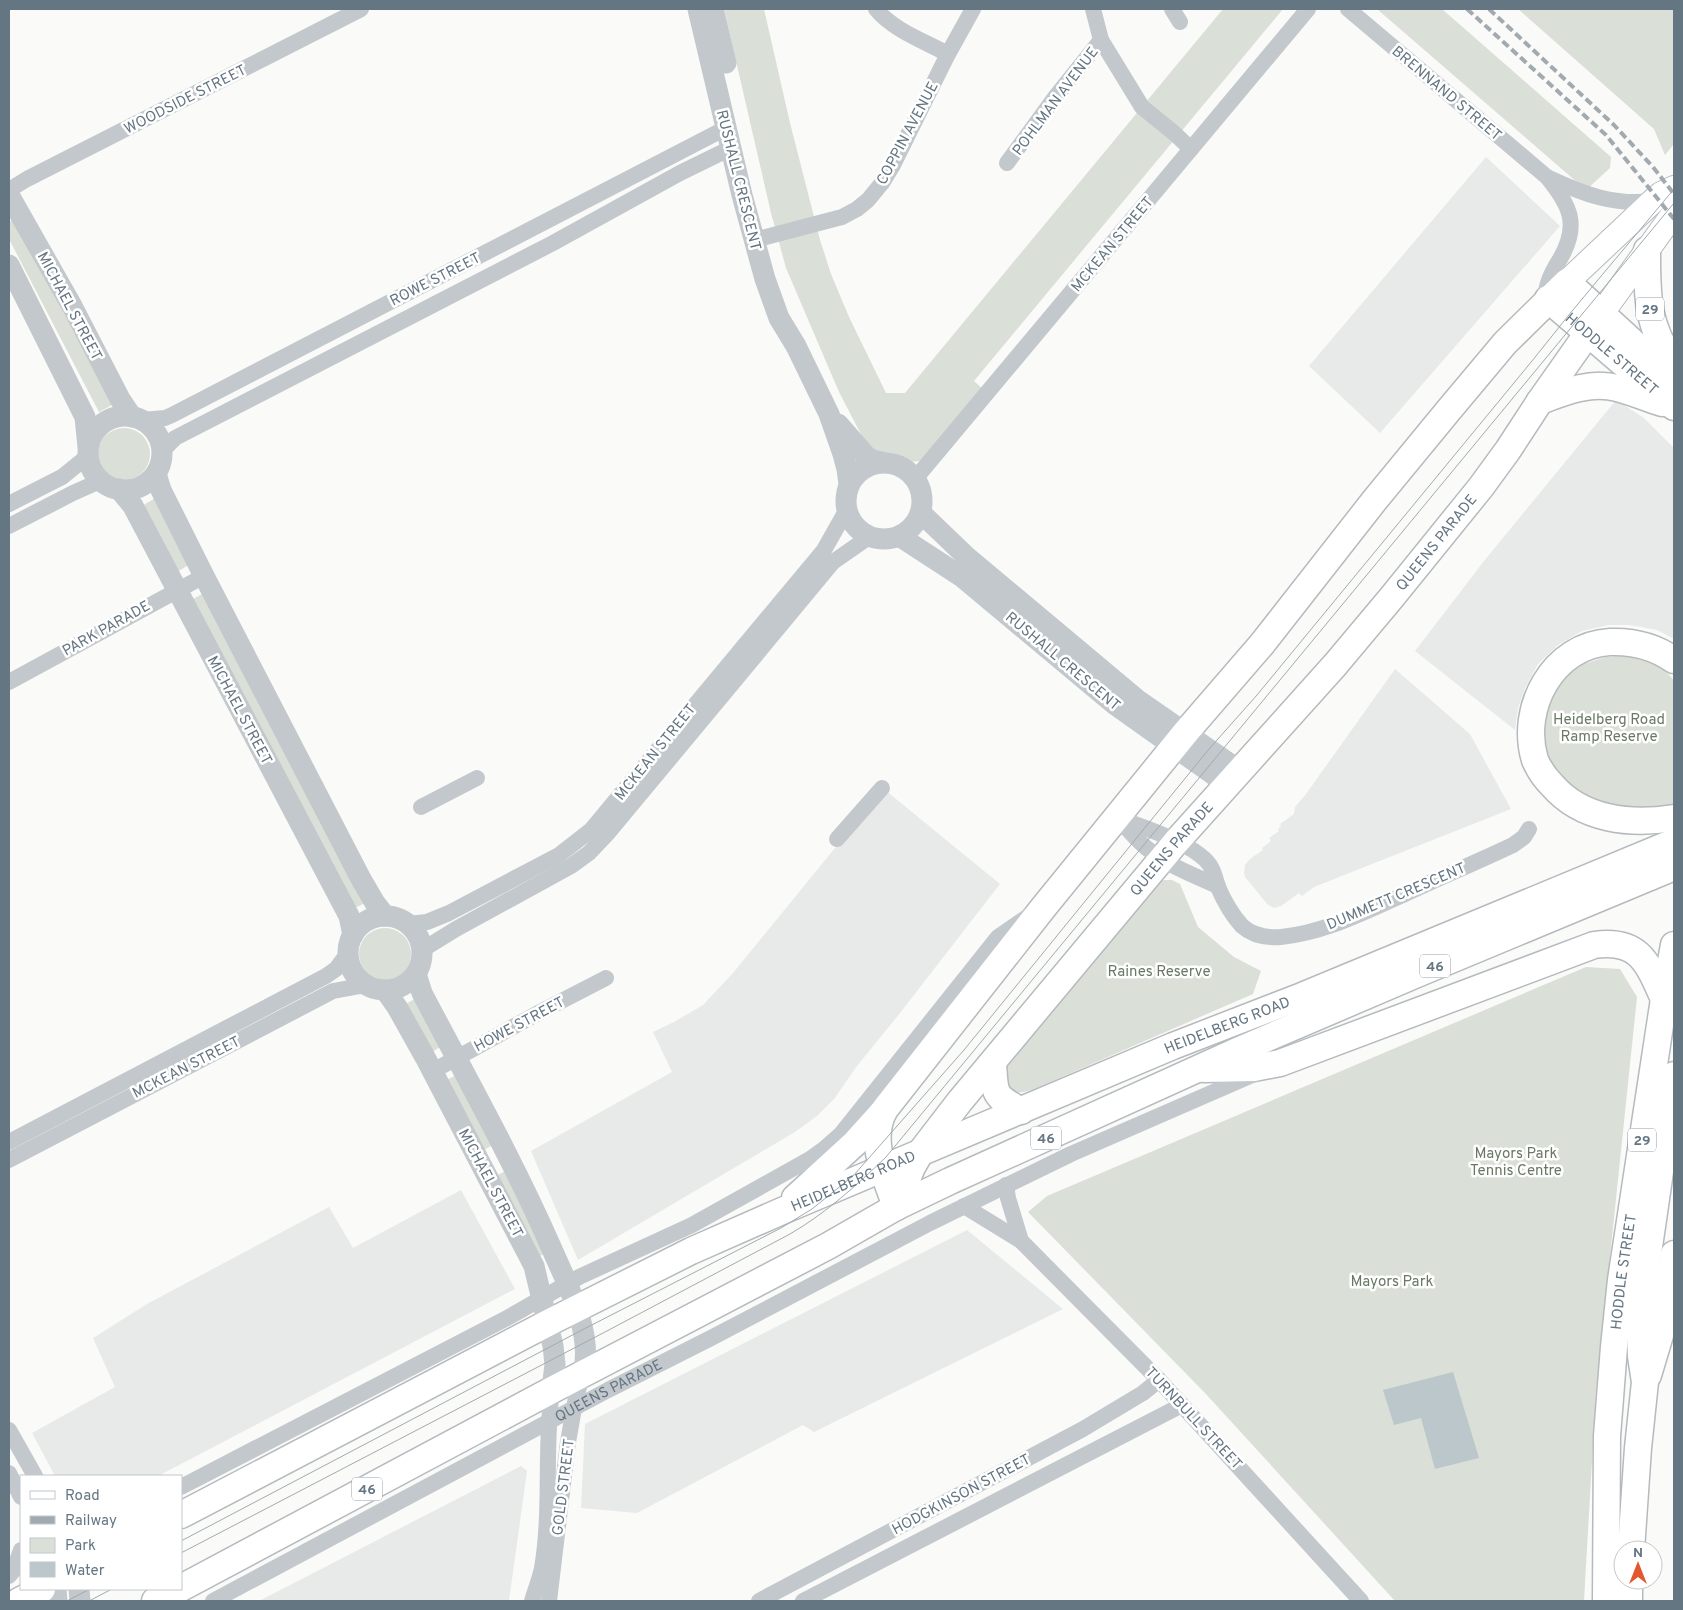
<svg xmlns="http://www.w3.org/2000/svg" width="1683" height="1610" viewBox="0 0 1683 1610" font-family="Overpass,sans-serif">
<style>
.built{fill:#e8e9e9}
.green{fill:#dadfd7}
.water{fill:#bbc7cb}
.lines{fill:none;stroke-linecap:round;stroke-linejoin:round}
.secondary-casing{stroke:#b3babf;stroke-width:26}
.primary-casing{stroke:#b5babe;stroke-width:29}
.minor{stroke:#c3c8cc;stroke-width:16}
.tertiary{stroke:#c3c8cc;stroke-width:21}
.secondary{stroke:#fff;stroke-width:24}
.primary{stroke:#fff;stroke-width:26}
.tram{stroke:#a2aab0;stroke-width:1}
.rail{stroke:#a2aab0;stroke-width:4;stroke-dasharray:8 4;stroke-linecap:butt}
.labels{text-anchor:middle;stroke-width:5;stroke-linejoin:round;paint-order:stroke}
.shield{fill:#fff;stroke:#939fa8;stroke-width:1}
.shield-label{font-size:14px;font-weight:bold;fill:#657683}
.street-label{font-size:15px;fill:#657683;stroke:#fff}
.park-label{font-size:15px;fill:#687a64;stroke:#fff}
</style>
<rect width="100%" height="100%" fill="#fafaf8"/>
<g class="built">
<polygon points="1486,157 1560,226 1380,433 1309,366"/>
<polygon points="1616,400 1644,418 1674,448 1674,639 1657,630 1629,625 1609,625 1582,631 1558,645 1538,664 1525,688 1518,708 1515,730 1415,651 1484,561"/>
<polygon points="1395,669 1470,734 1511,809 1314,887 1302,896 1299,893 1281,906 1274,908 1268,905 1245,877 1244,873 1245,865 1250,859 1263,850 1262,848 1271,841 1269,838 1279,831 1278,829 1281,826 1280,824 1294,814 1295,807 1306,794"/>
<polygon points="885,790 1000,884 900,1013 857,1066 834,1099 817,1116 795,1132 578,1260 531,1151 672,1072 653,1032 674,1022 703,1005 733,973 835,848"/>
<polygon points="461,1190 515,1289 158,1476 55,1476 32,1433 115,1387 93,1338 147,1304 329,1207 353,1248"/>
<polygon points="967,1230 1063,1309 814,1432 803,1425 637,1513 581,1508 585,1424"/>
<polygon points="521,1466 527,1471 509,1601 259,1601"/>
</g>
<g class="green">
<polygon points="724,9 764,9 790,123 820,240 831,274 849,317 886,393 905,393 1223,9 1283,9 974,381 985,391 927,460 911,462 895,454 875,452 866,444 839,392 786,268 771,213"/>
<polygon points="1377,9 1442,9 1611,157 1610,168 1586,190"/>
<polygon points="1518,9 1674,9 1674,144 1665,155 1654,129"/>
<polygon points="15,219 112,405 99,412 9,239 9,222"/>
<circle cx="124" cy="454" r="26"/>
<polygon points="157,497 192,563 177,572 142,506"/>
<polygon points="206,592 369,901 353,909 191,600"/>
<path d="M1622 656C1642 659 1662 663 1674 681V806L1641 810 1594 802 1576 791 1552 766 1544 750 1542 734 1550 696 1568 674 1584 664 1605 657Z"/>
<path d="M1164 880H1172L1180 884 1198 927 1234 957 1261 971 1253 994 1034 1089C1024 1092 1016 1095 1006 1089V1063L1154 886Z"/>
<circle cx="385" cy="954" r="26"/>
<polygon points="1586,967 1620,969 1637,997 1596,1391 1584,1601 1395,1601 1205,1393 1028,1212 1047,1196"/>
<polygon points="418,997 444,1045 430,1053 404,1005"/>
<polygon points="459,1074 495,1144 480,1152 444,1081"/>
<polygon points="508,1170 546,1253 536,1258 493,1177"/>
</g>
<polygon class="water" points="1453,1372 1479,1458 1435,1469 1421,1418 1394,1425 1383,1390"/>
<g class="lines">
<defs>
<g id="secondary">
<polyline points="1567,282 1653,201 1661,194 1674,188"/>
<polyline points="1602,313 1674,213"/>
</g>
<g id="primary">
<path d="M1647 250C1647 294 1646 326 1674 363"/>
<path id="s2" d="M1548 299 1674 407"/>
<path d="M1540 401C1564 392 1591 381 1617 388 1632 392 1647 398 1662 403"/>
<path d="M1674 660C1654 646 1634 641 1610 642 1553 645 1519 708 1535 760 1539 769 1545 778 1552 785 1582 820 1631 825 1674 818"/>
<path d="M993 1063C995 1095 993 1095 1021 1111"/>
<path d="M1204 1069 1254 1068 1280 1063 1594 945C1640 938 1648 964 1664 999"/>
<polyline points="795,1198 855,1143 883,1112"/>
<path d="M896 1207C886 1177 867 1139 885 1109L1043 908 1186 732 1262 644 1374 501 1448 411 1505 343 1567 282 1674 380"/>
<path id="s3" d="M896 1207 912 1167 920 1153 960 1101 1176 842 1335 665 1392 597 1481 487 1508 450 1540 401 1602 313"/>
<polyline points="1648,1375 1660,1335 1674,1254"/>
<path id="s4" d="M181 1515 548 1323 691 1251 782 1211 1173 1046 1302 996 1674 842"/>
<polyline points="1631,1550 1638,1448 1645,1382 1641,1356 1640,1332 1643,1288 1674,1075"/>
<polyline points="181,1588 552,1390 828,1246 896,1207 950,1181 1237,1051 1417,974 1674,867"/>
<polyline points="19,1601 42,1589"/>
<polyline points="155,1601 179,1589"/>
<path id="s5" d="M1606 1601 1607 1436 1614 1347 1621 1280 1664 999 1674 945"/>
<polyline points="1629,1601 1629,1580"/>
</g>
</defs>
<use href="#secondary" class="secondary-casing"/>
<use href="#primary" class="primary-casing"/>
<g class="minor">
<path d="M876 9C893 30 924 41 948 54"/>
<polyline points="1172,9 1180,22"/>
<path d="M1348 9 1547 177C1570 205 1580 225 1560 259 1551 273 1545 286 1545 303"/>
<polyline points="1101,40 1142,107 1174,133 1191,149"/>
<polyline points="1007,163 1056,96 1101,40 1093,9"/>
<path d="M1549 178C1583 194 1615 206 1653 201"/>
<polyline points="9,190 27,179 361,9"/>
<polyline points="754,240 842,217 857,209 868,200 882,183 893,165 948,54 973,9"/>
<polyline points="142,420 165,418 172,415 726,128"/>
<polyline points="162,451 175,438 553,243 680,173 731,148"/>
<polyline points="915,479 1308,9"/>
<polyline points="9,504 62,477 88,456"/>
<polyline points="9,526 73,493 100,481"/>
<polyline points="9,682 204,576"/>
<polyline points="421,807 477,778"/>
<path d="M1117 818C1141 826 1202 846 1212 869 1215 875 1216 881 1218 887 1224 901 1232 915 1242 926 1252 935 1267 938 1281 937 1324 933 1364 912 1403 895 1439 878 1477 862 1513 845L1524 837 1529 829"/>
<path d="M1119 820C1129 830 1138 842 1149 850 1169 866 1195 876 1218 886"/>
<polyline points="837,839 882,788"/>
<polyline points="408,924 427,922 449,913 559,855 591,830 824,550 846,511"/>
<polyline points="422,950 456,929 571,866 589,853 608,833 833,562 869,537"/>
<polyline points="433,1071 542,1011 606,978"/>
<polyline points="9,1142 326,976 336,969 348,953"/>
<polyline points="9,1160 333,991 366,985"/>
<polyline points="1006,1185 1008,1198 1021,1241"/>
<polyline points="964,1206 1021,1241 1159,1380 1361,1601"/>
<polyline points="9,1430 35,1476"/>
<polyline points="9,1473 21,1497"/>
<polyline points="181,1487 509,1317 579,1277 692,1225 810,1159 824,1149 841,1134 998,937 1030,915"/>
<polyline points="9,1576 14,1570 21,1550"/>
<path id="s1" d="M213 1601 608 1390 711 1338 930 1223 1071 1154 1257 1073"/>
<path d="M532 1601C535 1590 540 1579 542 1568 552 1509 544 1449 552 1390"/>
<polyline points="549,1601 568,1442 576,1397 583,1374"/>
<polyline points="759,1601 1083,1429 1143,1393 1159,1380"/>
<polyline points="803,1601 1182,1405"/>
</g>
<g class="tertiary">
<polyline points="698,9 742,195 765,279 779,318 796,346 829,414 843,454 847,469 849,484"/>
<polyline points="713,9 726,63"/>
<polyline points="9,195 72,306 120,399 132,417"/>
<polyline points="9,265 85,417 88,447"/>
<circle cx="125" cy="453" r="37"/>
<polyline points="838,424 866,456 872,460 882,462"/>
<circle cx="884" cy="501" r="38"/>
<polyline points="156,474 161,490 204,576 361,879 375,903 385,916"/>
<polyline points="119,489 133,506 349,916 353,935"/>
<polyline points="921,513 967,557 1139,701 1240,771"/>
<polyline points="899,536 962,577 1114,704 1228,785"/>
<circle cx="385" cy="953" r="37"/>
<path d="M416 974 422 993C466 1077 513 1160 551 1247 567 1284 594 1333 583 1374"/>
<polyline points="385,990 397,1007 425,1057 534,1266 553,1346 555,1364 552,1390"/>
<polyline points="56,1589 57,1601"/>
<polyline points="79,1589 80,1601"/>
</g>
<use href="#secondary" class="secondary"/>
<use href="#primary" class="primary"/>
<g class="tram">
<path d="M181 1541 582 1330 781 1228 812 1209 853 1176 964 1050 1209 749 1257 695 1532 361C1578 302 1627 246 1674 189"/>
<path d="M181 1553 605 1332 790 1234C826 1213 856 1186 886 1157L1674 203"/>
<polyline points="67,1601 90,1589"/>
<polyline points="89,1601 112,1589"/>
</g>
<g class="rail">
<polyline points="1467,9 1606,135 1674,219"/>
<polyline points="1489,9 1614,125 1653,167 1674,194"/>
</g>
</g>
<g class="labels">
<g class="shield">
<rect x="1636" y="297.5" width="28" height="23" rx="4"/>
<rect x="1420" y="954.5" width="30" height="23" rx="4"/>
<rect x="1031" y="1126.5" width="30" height="23" rx="4"/>
<rect x="1628" y="1128.5" width="28" height="23" rx="4"/>
<rect x="352" y="1477.5" width="30" height="23" rx="4"/>
</g>
<g class="shield-label">
<text x="1650" y="314">29</text>
<text x="1435" y="971">46</text>
<text x="1046" y="1143">46</text>
<text x="1642" y="1145">29</text>
<text x="367" y="1494">46</text>
</g>
<g class="street-label">
<text transform="translate(1447 93) rotate(40)" y="5">BRENNAND STREET</text>
<text transform="translate(185 99) rotate(-27)" y="5">WOODSIDE STREET</text>
<text transform="translate(1055 101) rotate(-53)" y="5">POHLMAN AVENUE</text>
<text transform="translate(907 133) rotate(-62)" y="5">COPPIN AVENUE</text>
<text transform="translate(739 180) rotate(76)" y="5">RUSHALL CRESCENT</text>
<text transform="translate(1112 244) rotate(-50)" y="5">MCKEAN STREET</text>
<text transform="translate(435 279) rotate(-27)" y="5">ROWE STREET</text>
<text transform="translate(70 306) rotate(62)" y="5">MICHAEL STREET</text>
<text dy="5" stroke="none"><textPath href="#s2" startOffset="84">HODDLE STREET</textPath></text>
<text dy="5" stroke="none"><textPath href="#s3" startOffset="859">QUEENS PARADE</textPath></text>
<text transform="translate(106 628) rotate(-29)" y="5">PARK PARADE</text>
<text transform="translate(1063 661) rotate(40)" y="5">RUSHALL CRESCENT</text>
<text transform="translate(240 710) rotate(62)" y="5">MICHAEL STREET</text>
<text transform="translate(655 752) rotate(-51)" y="5">MCKEAN STREET</text>
<text dy="5" stroke="none"><textPath href="#s3" startOffset="454">QUEENS PARADE</textPath></text>
<text transform="translate(1396 896) rotate(-23)" y="5">DUMMETT CRESCENT</text>
<text transform="translate(519 1024) rotate(-28)" y="5">HOWE STREET</text>
<text dy="5" stroke="none"><textPath href="#s4" startOffset="1156">HEIDELBERG ROAD</textPath></text>
<text transform="translate(186 1067) rotate(-27)" y="5">MCKEAN STREET</text>
<text dy="5" stroke="none"><textPath href="#s4" startOffset="751">HEIDELBERG ROAD</textPath></text>
<text transform="translate(491 1183) rotate(62)" y="5">MICHAEL STREET</text>
<text dy="5" stroke="none"><textPath href="#s5" startOffset="330">HODDLE STREET</textPath></text>
<text dy="5" stroke="none"><textPath href="#s1" startOffset="448">QUEENS PARADE</textPath></text>
<text transform="translate(1194 1418) rotate(47)" y="5">TURNBULL STREET</text>
<text transform="translate(563 1487) rotate(-83)" y="5">GOLD STREET</text>
<text transform="translate(961 1494) rotate(-28)" y="5">HODGKINSON STREET</text>
</g>
<g class="park-label">
<text x="1609" y="724">Heidelberg Road<tspan x="1609" dy="17">Ramp Reserve</tspan></text>
<text x="1159" y="976">Raines Reserve</text>
<text x="1516" y="1158">Mayors Park<tspan x="1516" dy="17">Tennis Centre</tspan></text>
<text x="1392" y="1286">Mayors Park</text>
</g>
</g>
<rect width="1683" height="1610" fill="none" stroke="#657683" stroke-width="20"/>
<rect x="20" y="1475" width="162" height="115" fill="#ffffff" stroke="#c1c8cd"/>
<rect x="30" y="1491" width="25" height="8" fill="#ffffff" stroke="#c1c8cd"/>
<text x="65" y="1500" font-size="15" fill="#657683">Road</text>
<rect x="30" y="1516" width="25" height="8" fill="#a2aab0" stroke="#c1c8cd"/>
<text x="65" y="1525" font-size="15" fill="#657683">Railway</text>
<rect x="30" y="1538" width="25" height="15" fill="#dadfd7" stroke="#c1c8cd"/>
<text x="65" y="1550" font-size="15" fill="#657683">Park</text>
<rect x="30" y="1562" width="25" height="15" fill="#bbc7cb" stroke="#c1c8cd"/>
<text x="65" y="1575" font-size="15" fill="#657683">Water</text>
<g transform="translate(1638 1565)"><circle r="24" fill="#ffffff" stroke="#c1c8cd"/>
<path d="M0-4L9 19L0 12L-9 19Z" fill="#e4572e"/>
<text y="-8" font-size="14" font-weight="bold" text-anchor="middle" fill="#657683">N</text>
</g>
</svg>
